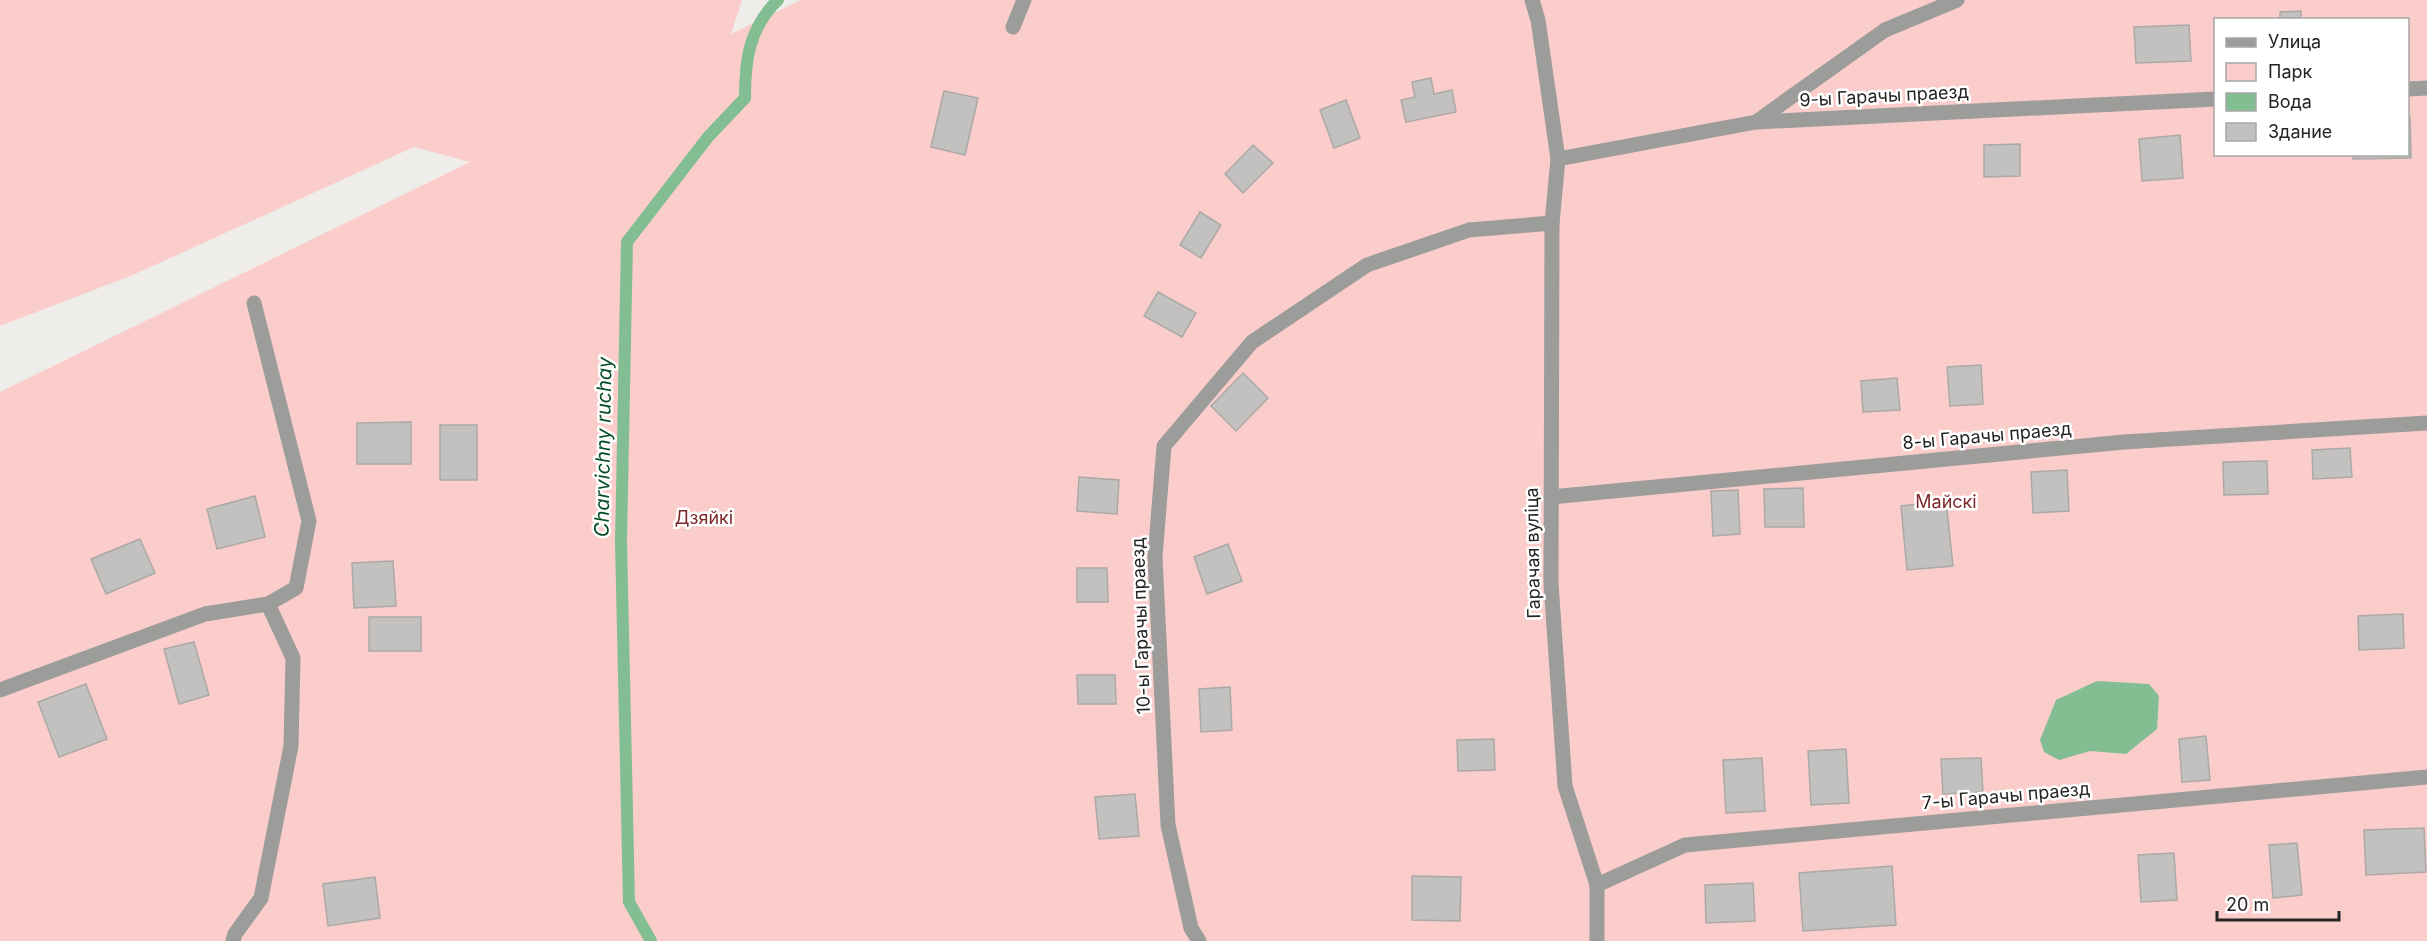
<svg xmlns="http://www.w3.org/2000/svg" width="2427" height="941" viewBox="0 0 2427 941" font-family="Inter,sans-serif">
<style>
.green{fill:#facdca;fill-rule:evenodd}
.water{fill:#82be92}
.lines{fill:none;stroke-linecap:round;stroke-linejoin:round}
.stream{stroke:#82be92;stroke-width:12}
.building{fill:#c3c1bf;stroke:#aba9a7;stroke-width:1.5}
.service{stroke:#9c9c9b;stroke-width:15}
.minor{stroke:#9c9c9b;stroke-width:15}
.labels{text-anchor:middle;stroke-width:5;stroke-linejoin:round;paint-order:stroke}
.street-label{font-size:18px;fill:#242423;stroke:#fff}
.park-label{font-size:18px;fill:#7e282a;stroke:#fff}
.water-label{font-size:20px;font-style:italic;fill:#044e25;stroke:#fff}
</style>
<rect width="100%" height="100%" fill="#eeedea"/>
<path class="green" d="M0 0H742L731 34 801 0H2427V941H0V392L470 162 414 147 133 275 0 326ZM2216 20H2408V154H2216Z"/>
<polygon class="water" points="2097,681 2149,684 2159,696 2157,729 2126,754 2090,751 2059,760 2044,752 2040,740 2056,700"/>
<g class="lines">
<path class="stream" d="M651 941 629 902 621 541 627 242 708 137 745 98C745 60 749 28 778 0"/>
</g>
<g class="building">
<polygon points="2301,11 2301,20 2280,20 2280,12"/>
<polygon points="2189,25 2191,61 2136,63 2134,27"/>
<polygon points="1431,78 1434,94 1452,90 1456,112 1406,122 1401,100 1415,97 1412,82"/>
<polygon points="944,91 978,98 965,155 931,147"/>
<polygon points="1346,100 1360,138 1334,148 1320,110"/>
<polygon points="2408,117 2410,117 2411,158 2353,159 2353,154 2408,154"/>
<polygon points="2180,135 2183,178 2142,181 2139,139"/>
<polygon points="2020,144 2020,176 1984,177 1984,145"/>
<polygon points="1253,145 1273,163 1243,193 1225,174"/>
<polygon points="1200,212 1221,225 1201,258 1180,245"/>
<polygon points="1158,292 1196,313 1182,337 1144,316"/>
<polygon points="1981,365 1983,404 1950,406 1947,367"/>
<polygon points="1243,373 1268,398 1236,431 1211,406"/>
<polygon points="1897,378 1900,410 1863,412 1861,381"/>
<polygon points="411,422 411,464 357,464 357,423"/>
<rect x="440" y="425" width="37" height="55"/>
<polygon points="2350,448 2352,477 2313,479 2312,450"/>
<polygon points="2267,461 2268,494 2224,495 2223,462"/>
<polygon points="2067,470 2069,511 2033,513 2031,472"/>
<polygon points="1079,477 1119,480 1117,514 1077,511"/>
<polygon points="1803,488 1804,527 1765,527 1764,489"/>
<polygon points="1738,490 1740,534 1713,536 1711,491"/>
<polygon points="255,496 265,537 217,549 207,509"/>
<polygon points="1946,501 1953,566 1907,570 1901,506"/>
<polygon points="140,539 155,573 106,594 91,559"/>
<polygon points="1228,544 1242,581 1207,594 1194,557"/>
<polygon points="393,561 396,606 354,608 352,563"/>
<polygon points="1077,568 1107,568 1108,602 1077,602"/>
<polygon points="2403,614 2404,648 2359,650 2358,616"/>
<rect x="369" y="617" width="52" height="34"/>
<polygon points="194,642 209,695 179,704 164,649"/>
<polygon points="1077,675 1115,675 1116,704 1078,704"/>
<polygon points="86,684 107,739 59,757 38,702"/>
<polygon points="1230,687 1232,730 1201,732 1199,689"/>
<polygon points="2206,736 2210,780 2182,782 2179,739"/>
<polygon points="1494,739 1495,770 1458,771 1457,740"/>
<polygon points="1846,749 1849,803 1811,805 1808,751"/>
<polygon points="1762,758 1765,811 1726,813 1723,760"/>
<polygon points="1981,758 1983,792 1943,794 1941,759"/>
<polygon points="1135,794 1139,836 1099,839 1095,797"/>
<polygon points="2424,828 2426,872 2366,875 2364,830"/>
<polygon points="2297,843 2302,895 2273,898 2269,845"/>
<polygon points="2174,853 2177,900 2141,902 2138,855"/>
<polygon points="1892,866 1896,925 1803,931 1799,873"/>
<polygon points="1412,876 1461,877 1460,921 1412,920"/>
<polygon points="375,877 380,918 328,926 323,884"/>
<polygon points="1753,883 1755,921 1706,923 1705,885"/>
</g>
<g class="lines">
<g class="service">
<polyline points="1013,27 1024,0"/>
<polyline points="2408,89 2427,88"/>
<polyline points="1756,122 1885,30 1957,0"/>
<polyline points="1558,159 1756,122 2216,99"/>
<polyline points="1551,497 2124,442 2427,423"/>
<polyline points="0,690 205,614 268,604 296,588 309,521 254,303"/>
<polyline points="1597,885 1685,845 2427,777"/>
<polyline points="233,941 235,934 261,898 291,746 293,658 268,604"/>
<polyline points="1199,941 1191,928 1168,825 1155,557 1164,446 1252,342 1367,265 1469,230 1552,223"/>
</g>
<polyline class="minor" points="1532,0 1538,20 1558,159 1552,223 1551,583 1565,786 1597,885 1597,941"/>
</g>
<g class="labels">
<g class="street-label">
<text transform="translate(1884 96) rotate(-3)" y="6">9-ы Гарачы праезд</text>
<text transform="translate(1987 436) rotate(-5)" y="6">8-ы Гарачы праезд</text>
<text transform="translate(1533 553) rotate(-91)" y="6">Гарачая вуліца</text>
<text transform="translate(1141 626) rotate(-92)" y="6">10-ы Гарачы праезд</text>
<text transform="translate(2006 796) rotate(-5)" y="6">7-ы Гарачы праезд</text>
</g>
<g class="park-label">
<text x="1946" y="508">Майскі</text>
<text x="704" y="524">Дзяйкі</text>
</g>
<g class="water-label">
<text transform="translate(603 447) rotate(-89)" y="7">Charvichny ruchay</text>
</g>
</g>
<rect x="2214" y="18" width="195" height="138" fill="#ffffff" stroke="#a7a7a7" stroke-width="1.5"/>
<rect x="2226" y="38" width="30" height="9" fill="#9c9c9b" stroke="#a7a7a7" stroke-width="1.5"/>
<text x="2268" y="48" font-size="18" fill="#242423">Улица</text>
<rect x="2226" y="63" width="30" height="18" fill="#facdca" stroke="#a7a7a7" stroke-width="1.5"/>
<text x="2268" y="78" font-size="18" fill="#242423">Парк</text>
<rect x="2226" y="93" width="30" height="18" fill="#82be92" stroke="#a7a7a7" stroke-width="1.5"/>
<text x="2268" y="108" font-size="18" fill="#242423">Вода</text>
<rect x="2226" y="123" width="30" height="18" fill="#c3c1bf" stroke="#a7a7a7" stroke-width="1.5"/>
<text x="2268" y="138" font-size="18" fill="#242423">Здание</text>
<path d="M2217 911v9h122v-9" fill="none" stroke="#242423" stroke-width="3"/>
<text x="2226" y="911" font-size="18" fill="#242423" stroke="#ffffff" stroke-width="4.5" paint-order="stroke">20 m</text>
</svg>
